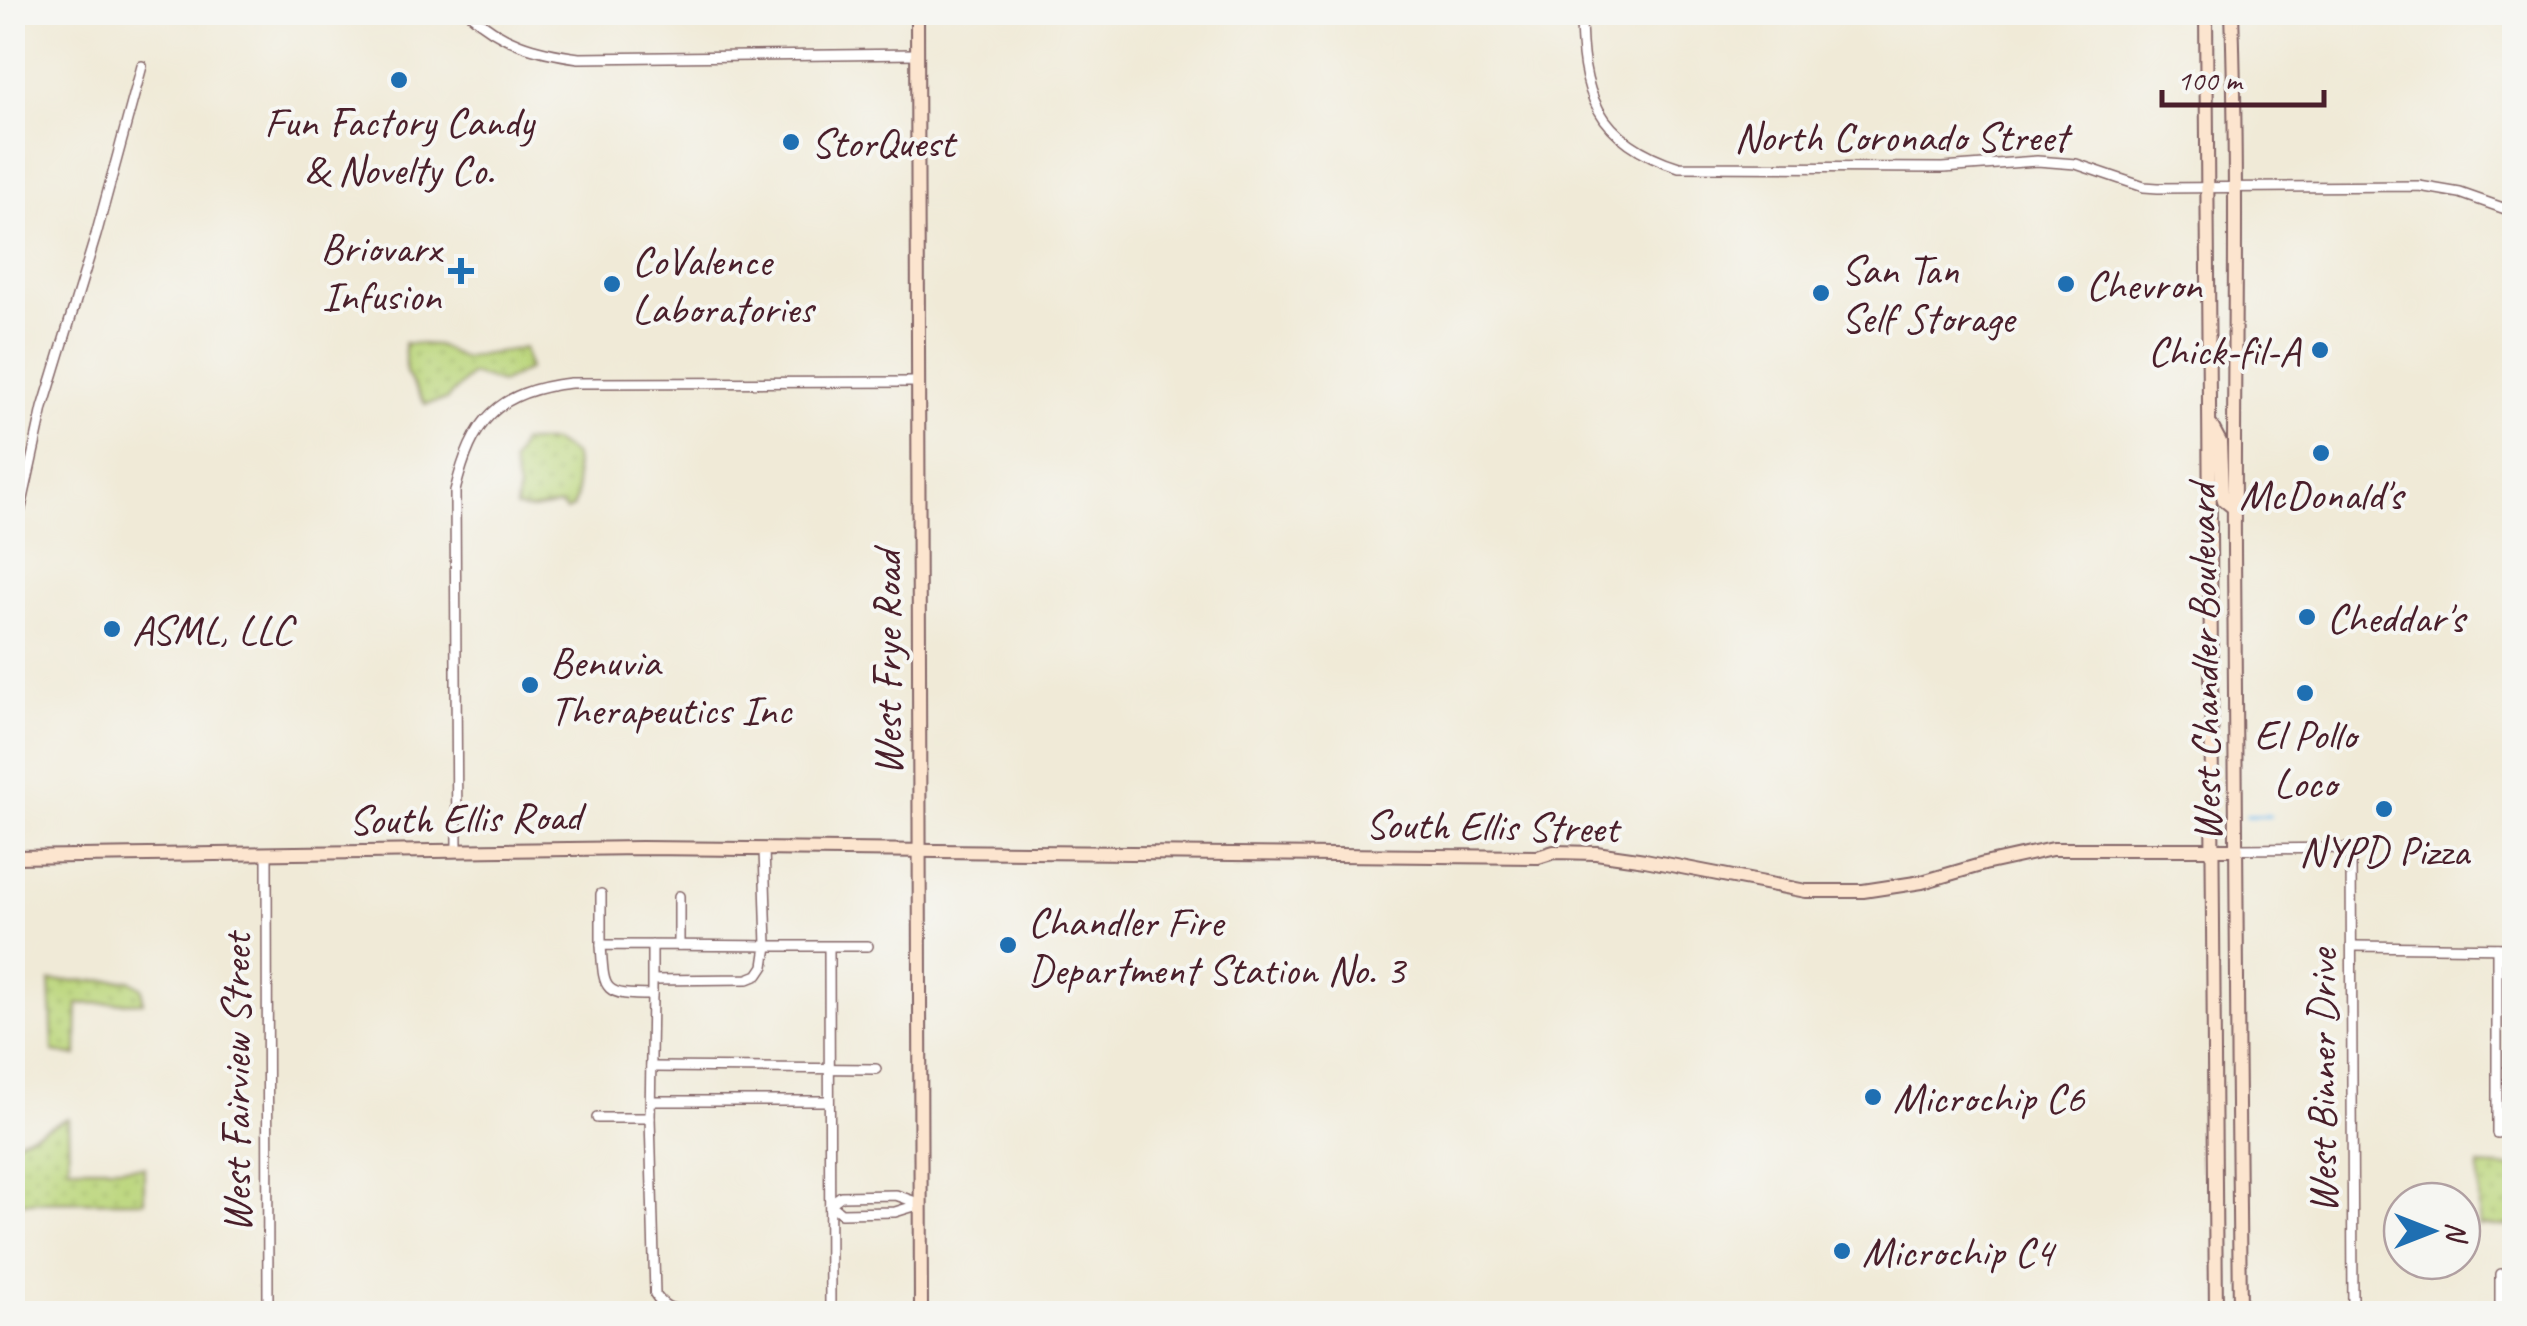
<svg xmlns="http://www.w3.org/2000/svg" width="2527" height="1326" viewBox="0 0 2527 1326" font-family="Caveat,sans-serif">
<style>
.park{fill:url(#park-dots);stroke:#827a53;stroke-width:2.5}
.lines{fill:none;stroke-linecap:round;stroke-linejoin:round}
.stream{stroke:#72bceb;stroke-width:4}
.street-casing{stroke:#846667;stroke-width:12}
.secondary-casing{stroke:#846667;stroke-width:16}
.street{stroke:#fff;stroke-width:9}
.secondary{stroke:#fce5cf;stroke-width:12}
.poi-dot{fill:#1f6fb2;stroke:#f6f6f2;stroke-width:4}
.labels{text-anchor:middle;stroke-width:8;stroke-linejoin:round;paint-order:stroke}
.poi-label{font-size:42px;fill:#4a1f2b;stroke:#f6f6f2;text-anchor:start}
.street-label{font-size:42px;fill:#4a1f2b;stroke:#f6f6f2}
</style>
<defs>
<pattern id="park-dots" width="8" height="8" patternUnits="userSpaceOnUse" patternTransform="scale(2.5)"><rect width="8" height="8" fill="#bbd67b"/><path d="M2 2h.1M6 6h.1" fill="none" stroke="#a2b76a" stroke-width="1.8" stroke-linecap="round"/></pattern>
</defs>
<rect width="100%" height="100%" fill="#f6f6f2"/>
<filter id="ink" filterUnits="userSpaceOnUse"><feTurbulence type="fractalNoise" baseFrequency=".01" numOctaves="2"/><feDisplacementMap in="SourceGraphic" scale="20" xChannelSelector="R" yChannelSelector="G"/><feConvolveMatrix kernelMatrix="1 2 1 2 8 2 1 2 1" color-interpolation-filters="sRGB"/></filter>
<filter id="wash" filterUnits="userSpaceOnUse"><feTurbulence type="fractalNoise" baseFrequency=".0048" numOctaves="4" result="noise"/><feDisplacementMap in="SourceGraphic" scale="40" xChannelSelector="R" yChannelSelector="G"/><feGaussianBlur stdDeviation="2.25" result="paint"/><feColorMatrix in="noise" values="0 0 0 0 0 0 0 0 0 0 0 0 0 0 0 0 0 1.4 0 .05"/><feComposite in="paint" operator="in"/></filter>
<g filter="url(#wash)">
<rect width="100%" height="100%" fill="#f0ead7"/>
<g class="park">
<polygon points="404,343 437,345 462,358 524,348 529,369 501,383 471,374 446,400 425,404 406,373"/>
<polygon points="522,442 553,442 574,455 577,496 573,508 566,511 560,505 532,510 516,508 518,490 512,463"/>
<polygon points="130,980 142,988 143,1002 78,1004 77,1056 53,1052 50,981"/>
<polygon points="68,1118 69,1167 144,1167 144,1201 16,1202 14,1142"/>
<polygon points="2479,1166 2514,1168 2514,1226 2479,1226"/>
</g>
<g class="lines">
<polyline class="stream" points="2247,816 2269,816"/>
</g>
</g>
<g filter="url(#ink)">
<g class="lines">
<defs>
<g id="street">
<path d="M468 12C502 43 535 52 579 58L917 54"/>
<path d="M1581 12C1581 93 1596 141 1679 167L1943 168 2037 161 2076 164 2144 187 2158 188 2419 186 2460 193 2514 212"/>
<polyline points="12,549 43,408 96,235 142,66"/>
<path d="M457 849 455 491C472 421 496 391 571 383L919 382"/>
<polyline points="764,849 767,946 868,946"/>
<polyline points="2237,849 2351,848 2353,1314"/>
<polyline points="267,853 268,1314"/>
<polyline points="679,896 679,945"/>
<polyline points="601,945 601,894"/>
<path d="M652 945V995C602 995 604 991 601 945 656 945 711 945 767 946L764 966 758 975 748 979 652 980"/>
<polyline points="2353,946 2514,948"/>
<polyline points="829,947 830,1314"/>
<polyline points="2497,948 2497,1133"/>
<path d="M652 995 650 1118 655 1294C663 1307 671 1309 685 1311L830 1310"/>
<polyline points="651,1067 876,1069"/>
<polyline points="651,1101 829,1101"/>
<polyline points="597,1118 650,1118"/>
<polygon points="896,1195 921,1204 895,1212 841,1213 830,1204 841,1196"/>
<polyline points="2500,1314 2500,1274"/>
</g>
<g id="secondary">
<polyline points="917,12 921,1314"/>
<polyline points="2206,12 2216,1314"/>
<path d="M2232 12C2238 191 2233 370 2234 549 2234 804 2238 1059 2240 1314"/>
<polyline points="2212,427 2220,442 2222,493 2224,500 2234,508"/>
<polyline points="12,857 641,848 1538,857 1554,852 1596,853 1645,860 1806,891 1863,891 1922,882 1984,864 2052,849 2237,849"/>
</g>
</defs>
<use href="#street" class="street-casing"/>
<use href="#secondary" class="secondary-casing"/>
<use href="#street" class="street"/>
<use href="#secondary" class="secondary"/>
</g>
</g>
<g class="poi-dot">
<circle cx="399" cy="80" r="10"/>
<circle cx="791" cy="142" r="10"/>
<path d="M456 256h10v10h10v10h-10v10h-10v-10h-10v-10h10z"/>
<circle cx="612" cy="284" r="10"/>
<circle cx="2066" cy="284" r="10"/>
<circle cx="1821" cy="293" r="10"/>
<circle cx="2320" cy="350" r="10"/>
<circle cx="2321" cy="453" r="10"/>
<circle cx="2307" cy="617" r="10"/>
<circle cx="112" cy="629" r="10"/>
<circle cx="530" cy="685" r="10"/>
<circle cx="2305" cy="693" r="10"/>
<circle cx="2384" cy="809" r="10"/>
<circle cx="1008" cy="945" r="10"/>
<circle cx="1873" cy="1097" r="10"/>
<circle cx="1842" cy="1251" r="10"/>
</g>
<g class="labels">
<g class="poi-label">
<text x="399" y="136" text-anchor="middle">Fun Factory Candy<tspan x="399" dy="48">&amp; Novelty Co.</tspan></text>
<text x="811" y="157">StorQuest</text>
<text x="441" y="262" text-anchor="end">Briovarx<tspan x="441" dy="48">Infusion</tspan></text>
<text x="632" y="275">CoValence<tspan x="632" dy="48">Laboratories</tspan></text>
<text x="1841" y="284">San Tan<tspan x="1841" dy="48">Self Storage</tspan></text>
<text x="2086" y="299">Chevron</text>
<text x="2300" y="365" text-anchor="end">Chick-fil-A</text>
<text x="2321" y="509" text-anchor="middle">McDonald's</text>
<text x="2327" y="632">Cheddar's</text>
<text x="132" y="644">ASML, LLC</text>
<text x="550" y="676">Benuvia<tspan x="550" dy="48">Therapeutics Inc</tspan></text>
<text x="2305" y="749" text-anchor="middle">El Pollo<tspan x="2305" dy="48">Loco</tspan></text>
<text x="2384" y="865" text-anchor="middle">NYPD Pizza</text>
<text x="1028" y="936">Chandler Fire<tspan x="1028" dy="48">Department Station No. 3</tspan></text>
<text x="1893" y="1112">Microchip C6</text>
<text x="1862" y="1266">Microchip C4</text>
</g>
<g class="street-label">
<text x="1901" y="151">North Coronado Street</text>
<text transform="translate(886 663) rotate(-90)" y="15">West Frye Road</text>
<text transform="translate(2203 663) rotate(-91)" y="15">West Chandler Boulevard</text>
<text transform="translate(465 817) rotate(-1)" y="15">South Ellis Road</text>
<text transform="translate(1492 825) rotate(1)" y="15">South Ellis Street</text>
<text transform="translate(2321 1081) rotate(-90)" y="15">West Binner Drive</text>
<text transform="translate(235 1083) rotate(-90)" y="15">West Fairview Street</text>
</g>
</g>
<rect width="2527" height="1326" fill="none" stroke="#f6f6f2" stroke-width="50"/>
<g transform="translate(2432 1231) rotate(90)"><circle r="48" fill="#f6f6f2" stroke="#b1a0a2" stroke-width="2.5"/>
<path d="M0-8L18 38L0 25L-18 38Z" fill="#1f6fb2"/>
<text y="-15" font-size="28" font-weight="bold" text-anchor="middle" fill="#4a1f2b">N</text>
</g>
<path d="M2162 90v15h162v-15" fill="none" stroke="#4a1f2b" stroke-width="5"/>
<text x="2177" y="90" font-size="30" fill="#4a1f2b" stroke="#f6f6f2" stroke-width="8" paint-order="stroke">100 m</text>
</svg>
